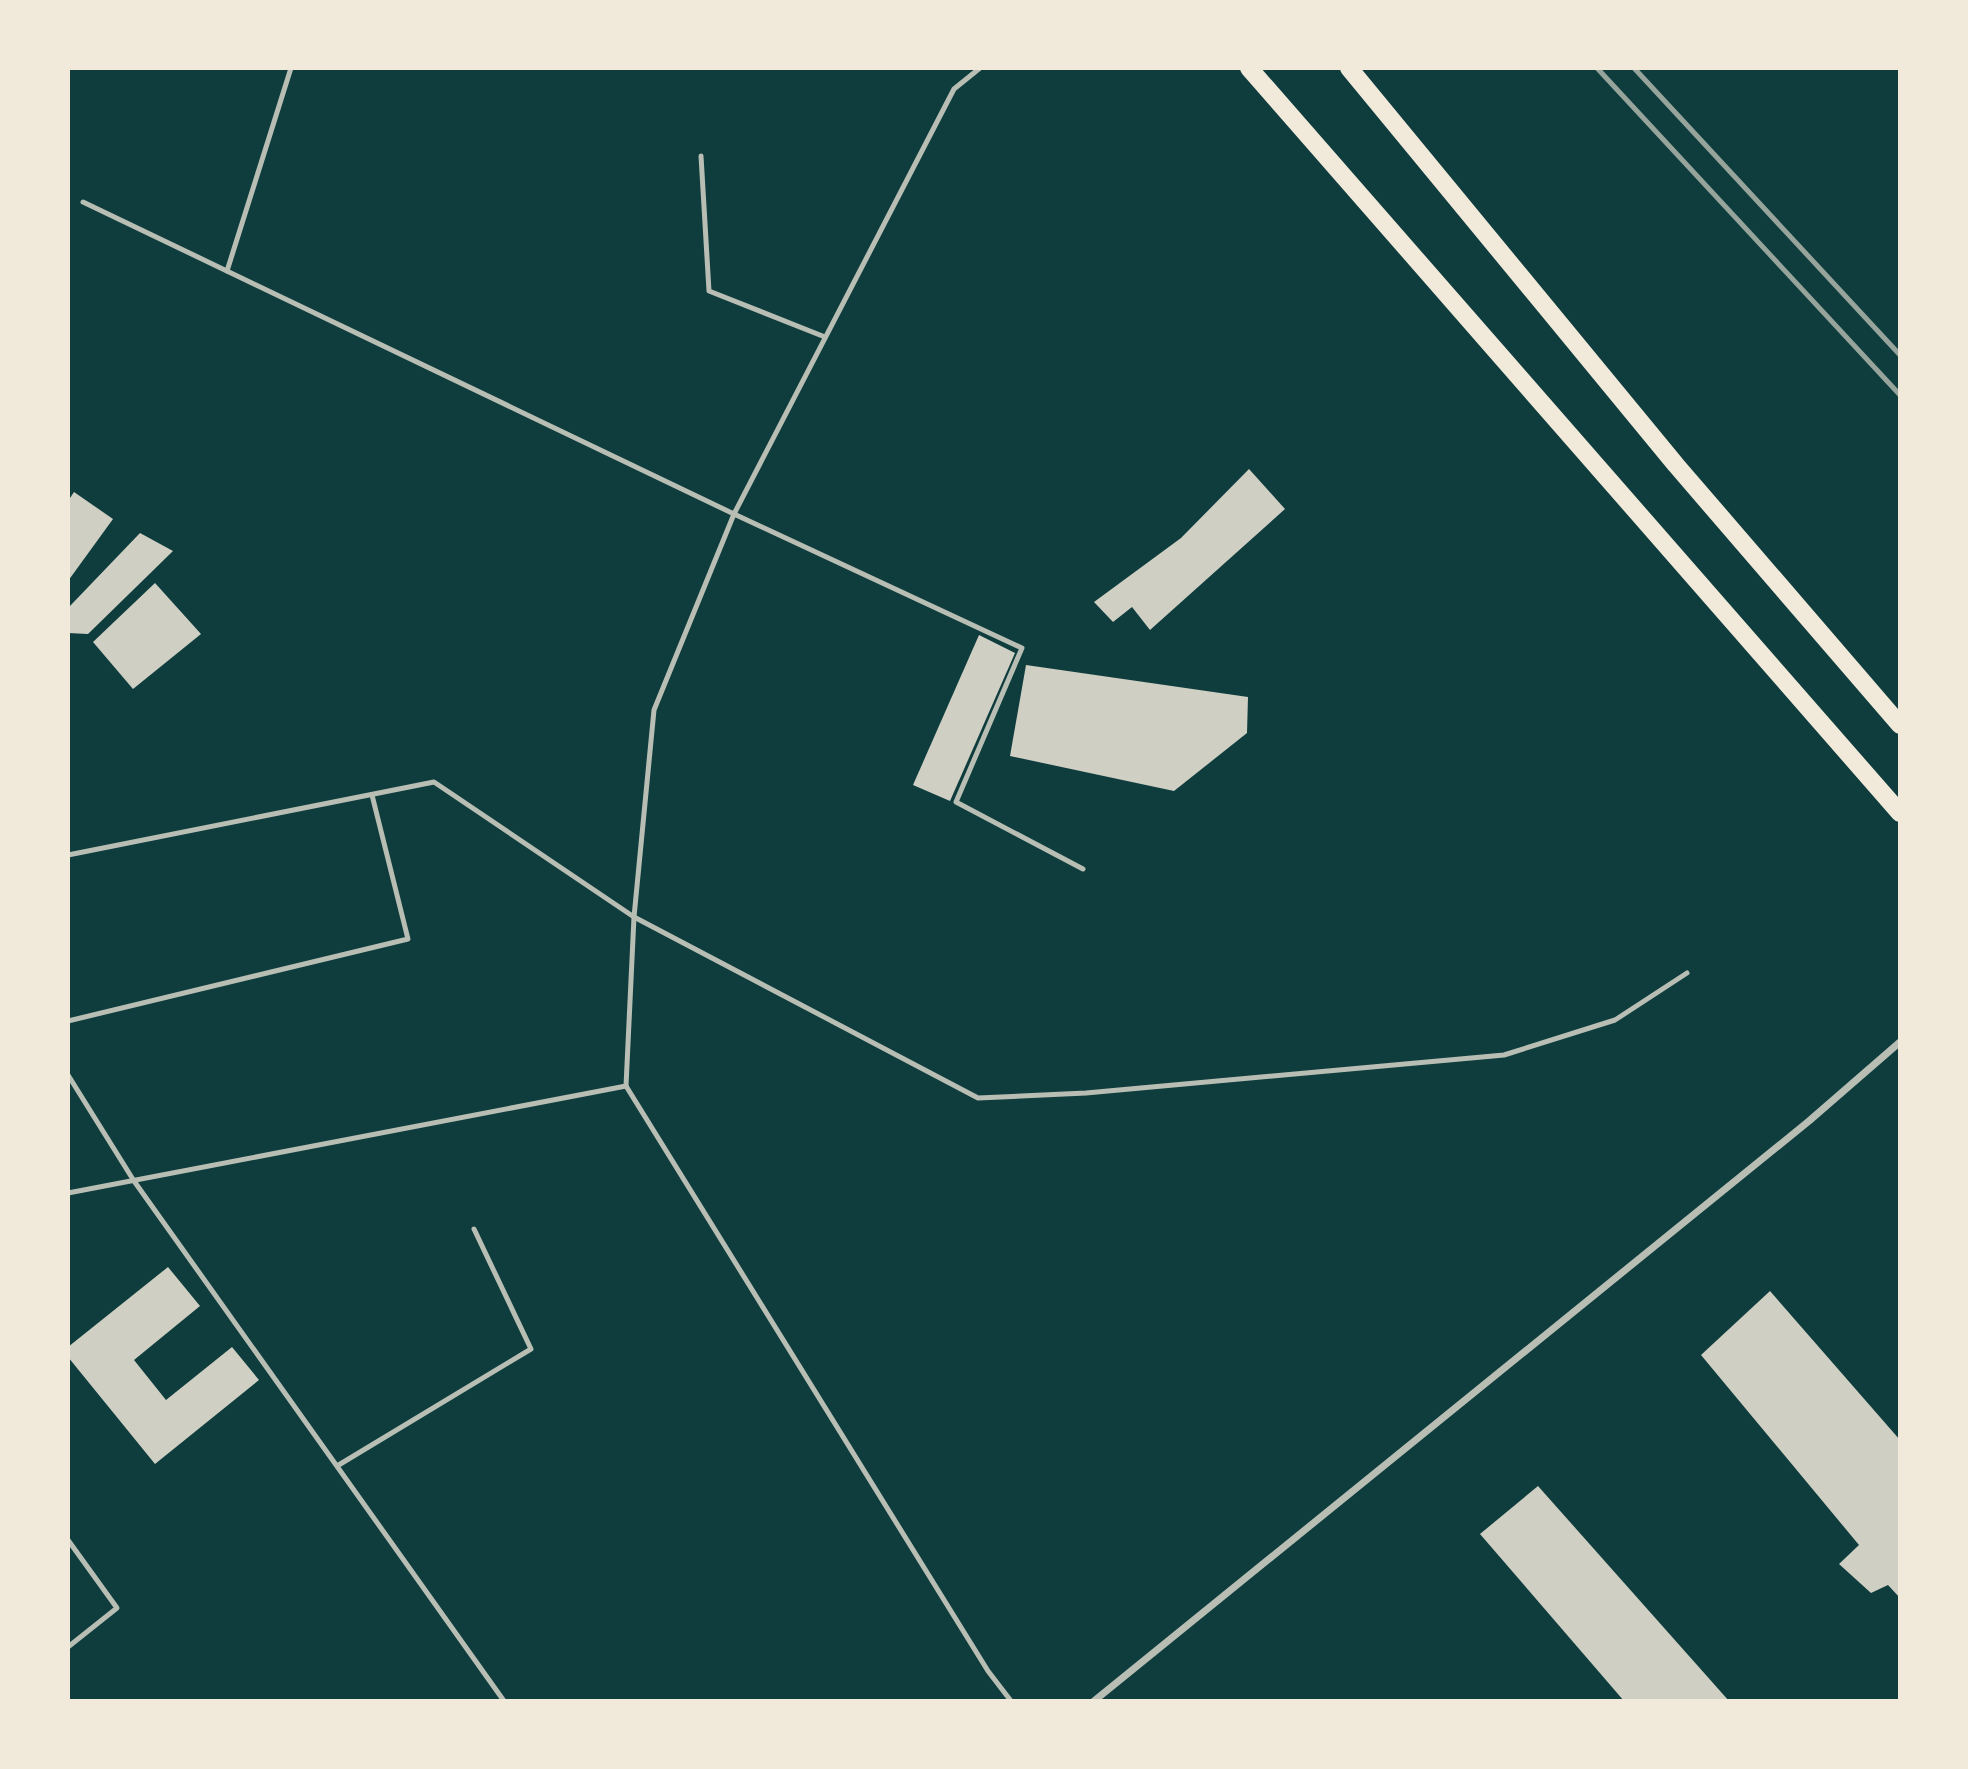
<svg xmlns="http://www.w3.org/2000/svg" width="1968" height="1769" viewBox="0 0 1968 1769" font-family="'Sofia Sans Condensed',sans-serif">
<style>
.building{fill:#cfcfc3}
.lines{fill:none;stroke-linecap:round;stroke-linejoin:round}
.service{stroke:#b8beb3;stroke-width:5}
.minor{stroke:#b8beb3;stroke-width:7}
.primary{stroke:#f1e9da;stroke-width:18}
.rail{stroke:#97a49c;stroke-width:5}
</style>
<rect width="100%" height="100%" fill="#0f3d3e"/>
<g class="building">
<polygon points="1249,469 1285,509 1150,630 1132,607 1113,622 1094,602 1181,538"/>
<polygon points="74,492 113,519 68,581 68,501"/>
<polygon points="140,533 173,551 88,634 68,633 69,607"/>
<polygon points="155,583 201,634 133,689 93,642"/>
<polygon points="979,635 1015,653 950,801 913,785"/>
<polygon points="1026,665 1248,697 1247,733 1174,791 1010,756"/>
<polygon points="168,1267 200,1306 134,1360 166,1400 232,1347 259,1380 155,1464 68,1357 68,1347"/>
<polygon points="1770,1291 1900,1440 1900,1598 1888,1585 1871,1593 1839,1564 1859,1545 1701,1355"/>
<polygon points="1538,1486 1729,1701 1624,1701 1480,1534"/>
</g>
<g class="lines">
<g class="service">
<polyline points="701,156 709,291 825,337"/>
<polyline points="83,202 734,514 1022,648 956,802 1083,869"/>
<polyline points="227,271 291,68"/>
<polyline points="68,855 434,782 634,917 978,1098 1086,1093 1504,1055 1615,1020 1687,973"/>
<polyline points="68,1021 408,939 372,795"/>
<polyline points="68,1075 134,1181 504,1701"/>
<polyline points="626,1086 634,917 654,710 734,514 954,89 980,68"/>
<polyline points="626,1086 988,1671 1011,1701"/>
<polyline points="68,1193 626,1086"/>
<polyline points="337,1466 531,1349 474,1229"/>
<polyline points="68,1540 117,1608 68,1647"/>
</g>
<polyline class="minor" points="1094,1701 1809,1121 1900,1042"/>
<g class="primary">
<polyline points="1249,68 1900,813"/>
<polyline points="1349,68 1676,465 1900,725"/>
</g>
<g class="rail">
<polyline points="1597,68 1900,395"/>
<polyline points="1634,68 1900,355"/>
</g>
</g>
<rect width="1968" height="1769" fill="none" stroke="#f1e9da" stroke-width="140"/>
</svg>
